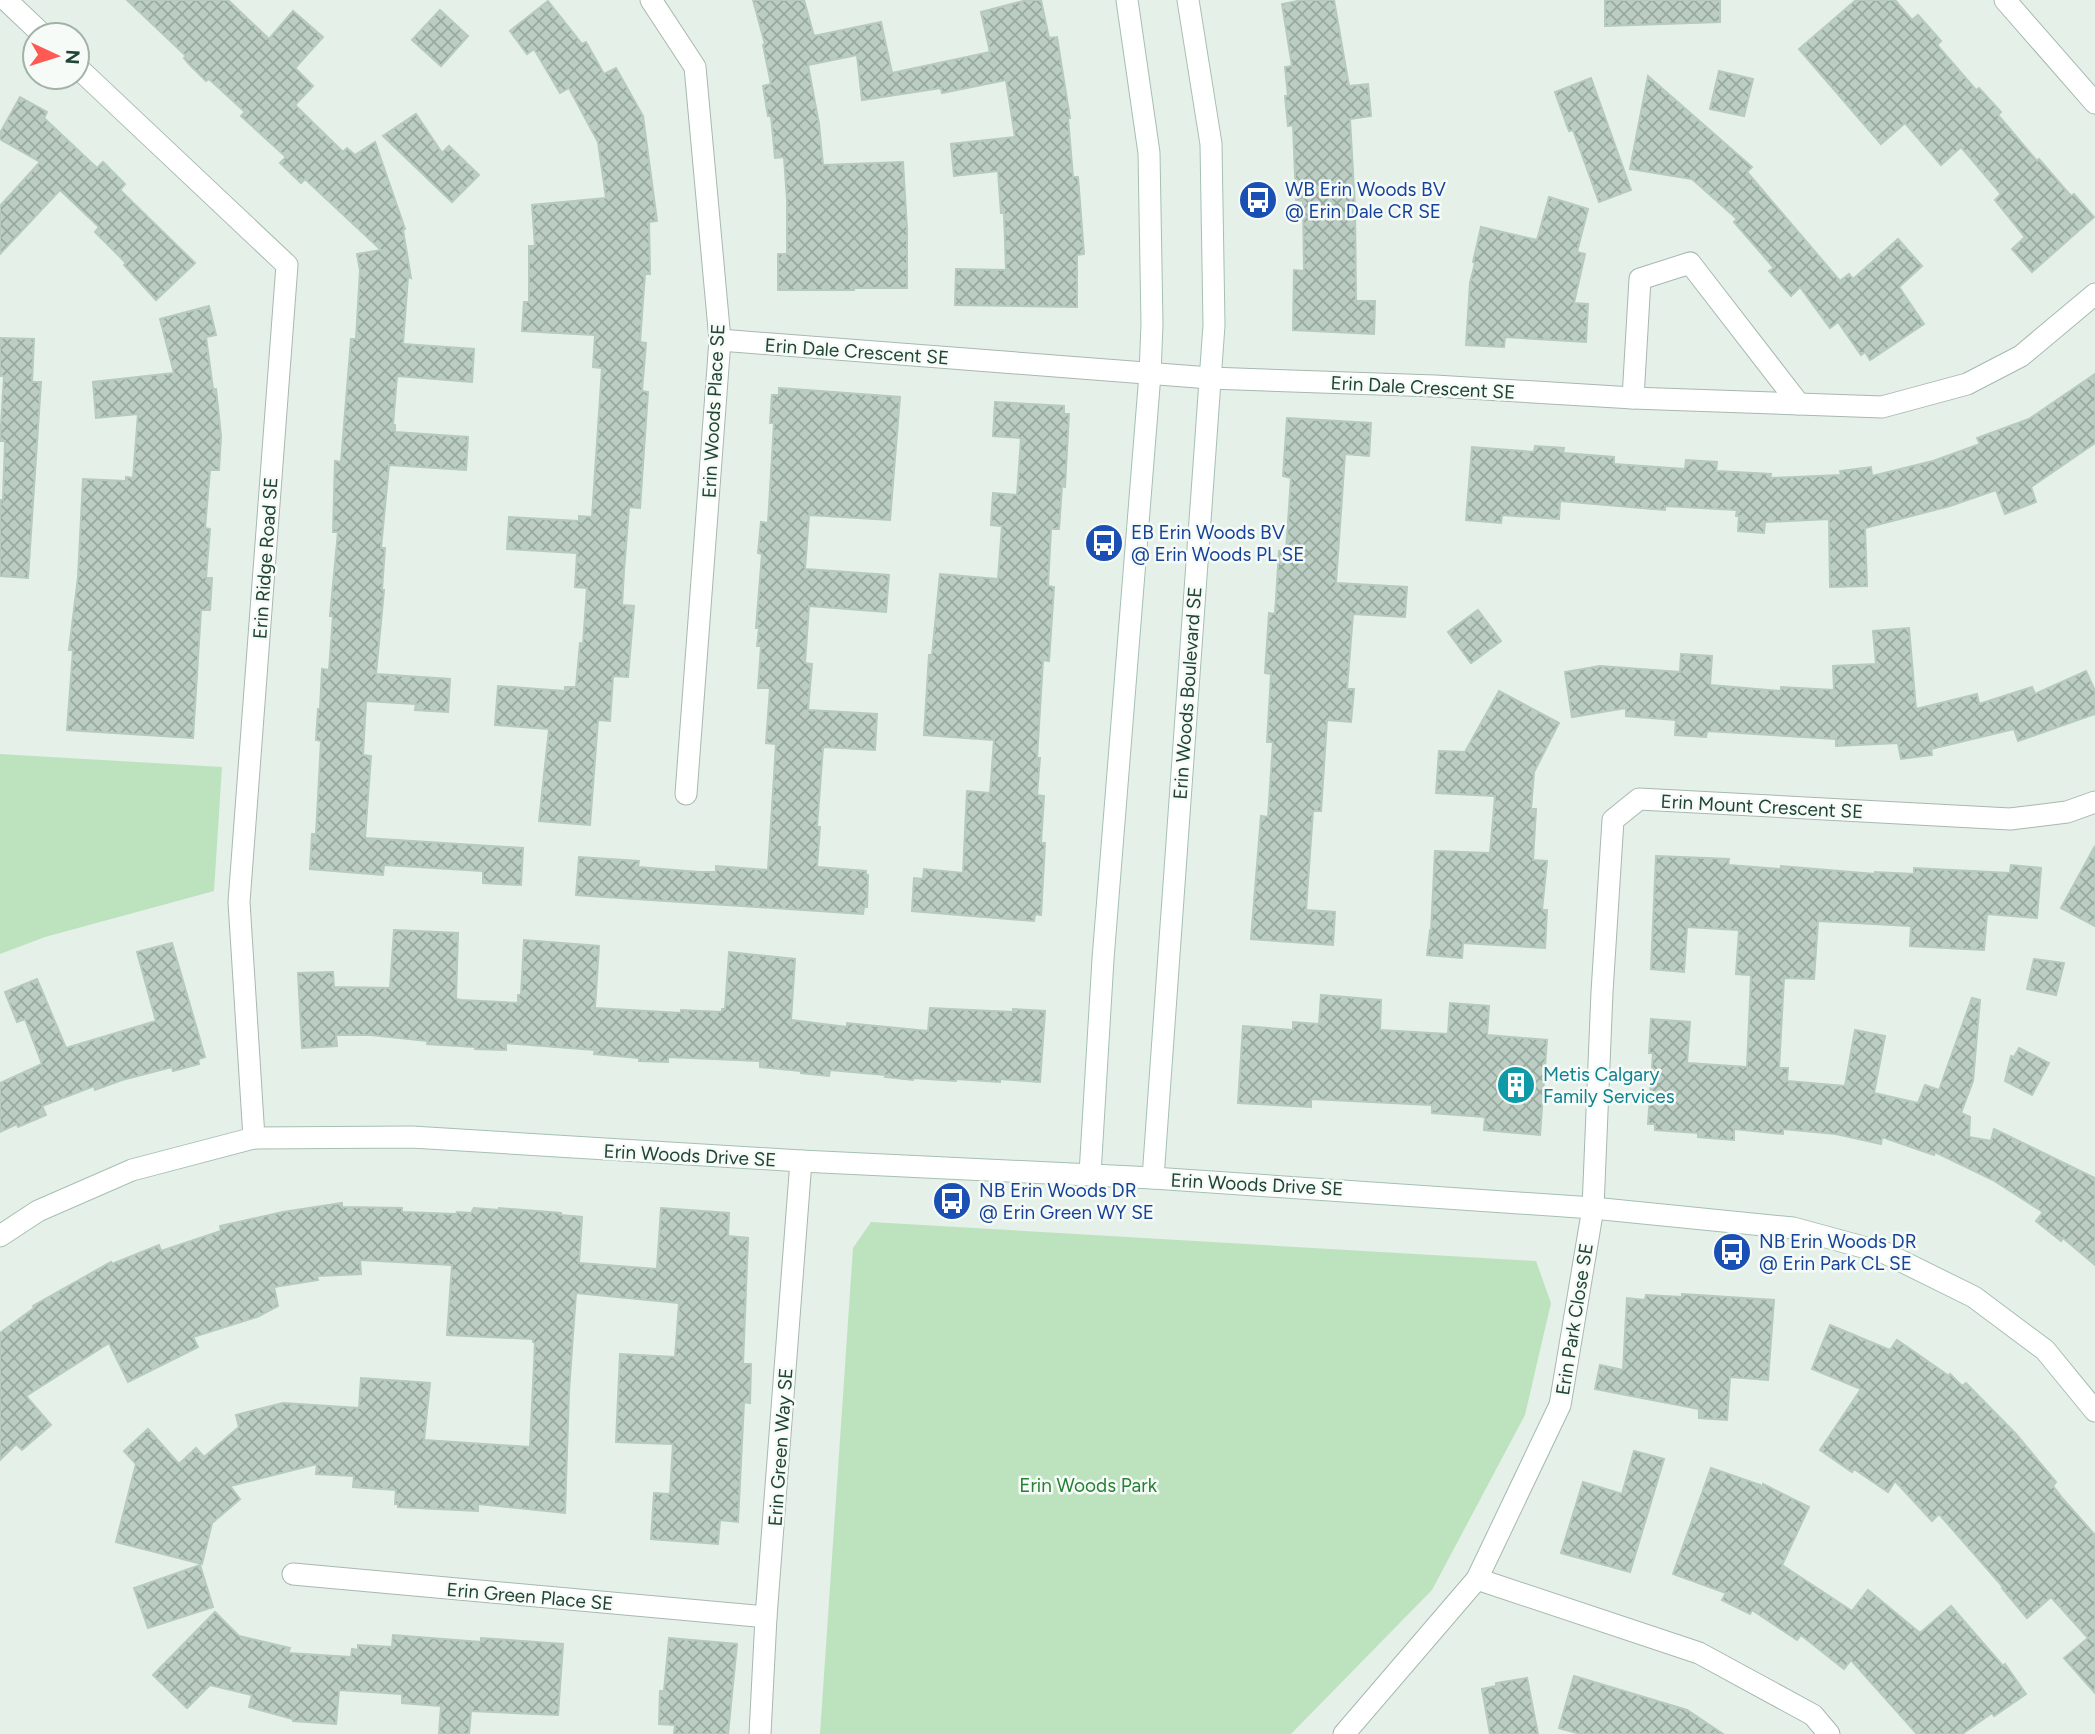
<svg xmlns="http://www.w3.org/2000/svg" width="2095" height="1734" viewBox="0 0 2095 1734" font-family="Figtree,sans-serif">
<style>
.green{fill:#bce3be}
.building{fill:url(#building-cross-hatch);stroke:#b6cabe;stroke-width:2}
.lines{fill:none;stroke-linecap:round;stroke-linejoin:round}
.street-casing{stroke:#a6b9af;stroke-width:23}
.secondary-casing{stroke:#a5c0b1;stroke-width:23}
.street{stroke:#fff;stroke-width:21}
.secondary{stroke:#fff;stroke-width:21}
.labels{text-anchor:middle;stroke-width:5;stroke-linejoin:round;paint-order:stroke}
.transit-label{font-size:19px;fill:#164399;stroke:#f6fbf8;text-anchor:start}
.street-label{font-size:19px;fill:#214533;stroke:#f6fbf8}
.culture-label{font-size:19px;fill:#0d838f;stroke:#f6fbf8;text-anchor:start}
.park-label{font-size:19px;fill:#268135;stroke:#f6fbf8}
</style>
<defs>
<pattern id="building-cross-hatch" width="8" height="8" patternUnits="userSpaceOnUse" patternTransform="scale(1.75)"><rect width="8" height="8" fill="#bccec3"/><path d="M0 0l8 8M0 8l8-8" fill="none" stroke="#98a99f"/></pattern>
</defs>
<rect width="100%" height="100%" fill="#e5f0e9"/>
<g class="green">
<polygon points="0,754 222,767 214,891 45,937 0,954"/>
<polygon points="871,1222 1536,1261 1551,1303 1525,1415 1432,1590 1291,1734 820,1734 853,1248"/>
</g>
<g class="building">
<polygon points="127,0 228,0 269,39 293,11 323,37 295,68 313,86 295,105 343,152 347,148 355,155 375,142 405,229 403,230 411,278 408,277 403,344 474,349 472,382 397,376 393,425 395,425 395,432 468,437 466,470 389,465 381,548 385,548 382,590 384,590 376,674 450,679 448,712 415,710 416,704 366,701 363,755 371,756 365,838 523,848 521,885 483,883 483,871 384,865 383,875 310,869 312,834 316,834 321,741 316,740 318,709 320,709 322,669 329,670 333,616 330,616 338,532 333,532 335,461 341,462 351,339 356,339 360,270 357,254 381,250 305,179 301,183 280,163 286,157 241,116 245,112 209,79 206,81 188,63 184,58 186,56"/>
<polygon points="753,0 804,0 814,36 881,22 892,73 990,52 981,12 1027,0 1041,0 1049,38 1057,37 1070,118 1068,118 1073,177 1078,177 1084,254 1077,255 1077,307 955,305 956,269 1006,270 1004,213 1001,213 998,171 954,176 951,144 1015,137 1006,80 942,93 941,88 862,100 857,55 808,65 819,124 823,165 903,162 907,229 907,288 854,288 854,290 778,290 778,254 787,254 787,200 784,157 775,158 771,116 768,116 763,86 771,84 763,45 765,44"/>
<polygon points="1303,0 1334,0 1349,86 1368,84 1371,116 1350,119 1355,208 1356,301 1375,301 1374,334 1293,330 1294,270 1304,271 1303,201 1296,200 1293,125 1288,126 1285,96 1288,96 1285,67 1292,66 1282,4"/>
<polygon points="1605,0 1720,0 1720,22 1605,26"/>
<polygon points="1856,0 1895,0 1912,20 1918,15 1941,41 1937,45 1976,90 1979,88 2001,112 1998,115 2037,161 2039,159 2071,196 2074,194 2094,217 2032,272 2012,249 2025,237 1995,200 2001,194 1961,147 1941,165 1905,123 1881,144 1799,49"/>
<polygon points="548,1 582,44 586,42 604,74 616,68 643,116 657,221 649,222 650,274 645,274 640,342 646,343 642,391 648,392 640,508 629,507 624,571 622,605 634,606 628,677 613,676 610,721 598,720 590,825 539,821 549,729 495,725 498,686 565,691 565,687 576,687 580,643 583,644 587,588 575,587 577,553 507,549 509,517 579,521 579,516 592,517 602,368 593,367 595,335 522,331 524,302 529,302 529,246 535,246 532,205 606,198 598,142 569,88 560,93 534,49 527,54 510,31"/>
<polygon points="440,10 468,36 441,66 412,40"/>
<polygon points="1719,71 1753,79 1744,116 1710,109"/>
<polygon points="1648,76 1752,167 1747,172 1840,281 1849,274 1853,279 1898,239 1922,266 1899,287 1924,324 1870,360 1865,352 1861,355 1838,322 1830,328 1800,287 1791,296 1769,271 1774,268 1734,222 1737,219 1692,179 1630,169"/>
<polygon points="1591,78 1631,190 1599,202 1573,130 1569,131 1555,92"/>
<polygon points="20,97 47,112 44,118 97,168 103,162 125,184 120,190 195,263 156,300 124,265 126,263 95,232 99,227 60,190 0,254 0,206 40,162 0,139 0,133"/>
<polygon points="416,114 442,153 449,146 479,175 452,202 383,136"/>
<polygon points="1549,197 1588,209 1577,252 1585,254 1574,303 1588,304 1586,342 1505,337 1504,347 1466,345 1470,283 1475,263 1473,262 1481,227 1537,240"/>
<polygon points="209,306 216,335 206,337 213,389 216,389 221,436 219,470 210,470 205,528 210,529 206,578 212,578 210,610 201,610 193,738 67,730 73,650 69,650 78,577 83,479 126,481 126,477 133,478 138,414 96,418 93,382 174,373 160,319"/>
<polygon points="0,338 34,339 32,382 41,382 28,578 0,576 0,514 1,500 3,500 5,441 0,441 4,376 0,376"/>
<polygon points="2095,374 2095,443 2031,487 2036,502 2005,514 1996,490 1950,506 1865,528 1867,586 1830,587 1829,519 1765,522 1764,533 1738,531 1739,516 1736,516 1737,510 1665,506 1665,510 1560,501 1559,519 1502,515 1501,523 1466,520 1472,447 1534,452 1535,446 1564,448 1563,453 1614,457 1614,464 1685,469 1686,460 1717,462 1716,471 1771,474 1770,478 1841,475 1840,471 1871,467 1872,476 1933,461 1980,444 1977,438 2029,419"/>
<polygon points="779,388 900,397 890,520 809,515 805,569 889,575 886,612 809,606 805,663 812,664 808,710 877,714 875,750 823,747 817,827 820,827 817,867 866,871 866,875 868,875 867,907 864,907 863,914 576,895 579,857 639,861 638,867 699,872 716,872 716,866 768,870 776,744 766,743 770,688 758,688 761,646 757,646 759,628 756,628 762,554 758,553 761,522 768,523 774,423 770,423 772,395 779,395"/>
<polygon points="995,402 1064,406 1064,414 1069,414 1065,487 1062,486 1059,529 1051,529 1048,586 1054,587 1049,661 1043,660 1037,758 1040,758 1037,795 1044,796 1041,843 1045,843 1041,915 1035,914 1034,921 912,911 914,878 923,879 924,869 963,873 967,791 990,793 994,740 924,735 929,655 932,655 940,574 998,579 1002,526 991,525 993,493 1017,495 1021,438 993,436"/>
<polygon points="1287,418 1371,423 1369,456 1345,454 1336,583 1407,587 1405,617 1353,614 1347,689 1354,689 1351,722 1327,720 1321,811 1313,811 1306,910 1335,912 1333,945 1251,939 1261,816 1268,817 1273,742 1267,742 1271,674 1265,673 1269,613 1275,614 1279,551 1286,551 1291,478 1283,476"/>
<polygon points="1478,610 1501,641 1471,663 1448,632"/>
<polygon points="1909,628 1916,709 1977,694 1979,704 2032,687 2035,694 2086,671 2095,691 2095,714 2018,741 2014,729 1931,749 1932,755 1901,759 1898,743 1836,746 1836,739 1707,731 1706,737 1675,735 1676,720 1626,716 1626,708 1572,717 1565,672 1600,666 1680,672 1681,654 1712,656 1710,685 1781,691 1781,687 1834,690 1833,666 1876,664 1873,631"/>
<polygon points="1499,691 1559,723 1534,772 1531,809 1536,809 1533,860 1547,861 1542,910 1547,910 1545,948 1463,943 1462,958 1427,955 1430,931 1431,932 1435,851 1490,853 1495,796 1436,793 1439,751 1465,752"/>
<polygon points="2095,846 2095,926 2061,908"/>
<polygon points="1656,856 1729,859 1728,865 1781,869 1781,866 1875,874 1875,872 1914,874 1914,868 2010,873 2011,865 2041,868 2037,918 1987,914 1984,950 1910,946 1911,926 1818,921 1814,979 1784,978 1779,1068 1788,1068 1787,1081 1845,1086 1855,1030 1885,1036 1874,1093 1918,1103 1925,1085 1939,1090 1972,998 1980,1000 1973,1081 1961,1113 1970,1117 1969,1137 1991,1141 1994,1129 2095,1178 2095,1265 2063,1238 2061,1241 2036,1221 2043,1212 1993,1180 1935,1152 1934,1155 1882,1137 1881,1144 1836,1134 1783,1129 1783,1134 1734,1129 1734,1140 1698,1137 1698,1133 1655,1130 1655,1124 1648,1124 1653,1053 1649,1053 1651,1019 1690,1022 1687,1063 1747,1067 1751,975 1736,974 1739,930 1687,927 1684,972 1651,969"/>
<polygon points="394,930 458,933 456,999 461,1000 518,1003 518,995 521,995 524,940 599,946 595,1008 681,1013 681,1010 722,1012 722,1009 725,1009 729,952 795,959 791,1020 847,1027 847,1023 928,1031 930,1008 1013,1012 1013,1009 1045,1011 1040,1082 1000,1079 1000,1082 956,1079 956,1081 913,1078 913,1080 885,1077 886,1075 830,1070 829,1076 801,1073 801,1071 760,1067 760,1061 668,1057 668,1062 639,1061 639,1058 594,1054 595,1050 506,1043 506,1050 475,1049 475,1047 427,1044 428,1041 371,1035 336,1035 337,1046 302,1048 298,973 333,972 334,987 390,988"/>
<polygon points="172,943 205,1057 198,1059 199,1064 173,1071 172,1067 122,1080 95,1090 94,1086 42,1106 46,1115 18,1127 17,1124 0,1132 0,1083 42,1064 25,1019 17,1022 5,992 37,979 66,1048 156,1021 137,952"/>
<polygon points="2034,959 2064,963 2056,995 2027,989"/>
<polygon points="1321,995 1381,1000 1380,1030 1448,1034 1450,1003 1489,1006 1487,1035 1547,1040 1540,1135 1484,1130 1485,1117 1432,1113 1432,1105 1311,1099 1311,1107 1238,1103 1243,1026 1293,1030 1293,1022 1319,1024"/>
<polygon points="2019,1048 2049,1063 2032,1095 2005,1081 2011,1056 2014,1057"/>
<polygon points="342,1203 342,1207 402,1208 402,1212 456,1214 457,1212 471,1213 474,1208 499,1210 499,1208 561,1213 561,1215 582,1217 579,1263 657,1269 661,1208 729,1213 728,1236 748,1238 743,1364 751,1364 750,1403 744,1402 738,1522 720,1520 718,1544 651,1539 654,1493 670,1494 673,1444 616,1442 620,1354 675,1357 679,1303 576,1293 569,1391 565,1513 478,1504 478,1511 398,1507 398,1504 395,1504 396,1490 353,1487 354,1476 316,1474 317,1464 230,1486 240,1499 212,1523 202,1564 116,1542 136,1464 124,1451 148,1429 179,1464 196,1448 204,1457 239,1427 236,1415 283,1403 359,1408 361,1378 430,1383 424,1440 530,1447 535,1343 533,1342 533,1339 447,1335 452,1265 360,1260 361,1274 317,1276 318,1280 274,1287 278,1306 257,1317 193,1337 198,1347 128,1382 109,1343 26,1396 51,1425 22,1450 16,1444 0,1460 0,1333 34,1308 33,1306 111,1262 112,1264 159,1245 161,1251 221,1231 220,1226 283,1212"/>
<polygon points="1682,1294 1774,1300 1768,1380 1730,1377 1727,1420 1699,1418 1699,1409 1595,1389 1600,1365 1623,1370 1627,1298 1645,1300 1646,1295 1682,1297"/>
<polygon points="1830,1325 1890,1350 1897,1340 1949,1376 1950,1374 1962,1386 1966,1383 2016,1434 2056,1482 2053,1486 2063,1499 2095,1535 2095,1693 2064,1658 2088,1638 2051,1597 2027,1618 2002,1588 2003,1587 1939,1514 1932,1521 1895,1481 1888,1492 1854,1469 1852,1472 1820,1450 1861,1389 1812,1369"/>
<polygon points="1634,1451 1664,1459 1630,1572 1561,1553 1583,1482 1622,1494"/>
<polygon points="1711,1468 1760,1485 1760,1492 1763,1484 1809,1507 1782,1565 1852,1611 1868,1590 1920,1633 1951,1606 2003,1666 2005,1664 2026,1694 1994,1716 1992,1713 1962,1734 1917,1734 1851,1660 1844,1669 1801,1635 1797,1640 1752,1610 1750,1614 1722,1600 1726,1593 1673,1574"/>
<polygon points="200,1565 213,1607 148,1628 134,1588"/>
<polygon points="215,1612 239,1636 290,1648 288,1653 351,1657 352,1649 358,1650 358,1645 392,1647 393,1635 481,1642 481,1638 563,1644 558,1715 471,1711 469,1734 439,1734 441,1706 402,1703 402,1694 339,1690 336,1724 293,1721 293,1719 249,1707 252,1695 210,1685 187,1708 153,1675"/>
<polygon points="669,1638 737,1644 728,1734 674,1734 675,1725 659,1724 660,1691 664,1691"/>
<polygon points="1574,1676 1687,1710 1723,1734 1580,1734 1559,1728"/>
<polygon points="1527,1678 1538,1734 1490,1734 1482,1689 1496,1686 1496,1683"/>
</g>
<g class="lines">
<defs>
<g id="street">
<polyline points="6,0 43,35"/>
<polyline points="651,0 695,67 720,340 686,794"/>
<polyline points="2005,0 2095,103"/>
<polyline points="77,67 287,265 239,902 254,1138"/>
<polyline points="720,340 1210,378 1435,386 1633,398 1882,407 1967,384 2021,356 2095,294"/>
<polyline points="1633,398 1640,279 1690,263 1799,404"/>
<polyline points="293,1574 766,1617"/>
<polyline points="1477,1579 1699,1653 1813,1715 1829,1734"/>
<polyline points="760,1734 766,1617 801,1161"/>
<polyline points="1344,1734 1477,1579 1560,1405 1593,1208 1602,992 1613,820 1639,799 2010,819 2067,812 2095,802"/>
</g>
<g id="secondary">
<polyline points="1090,1174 1103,959 1150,374 1152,324 1149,153 1127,0"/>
<polyline points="1153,1178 1214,325 1211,144 1188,0"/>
<polyline points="0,1236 38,1211 132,1170 254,1138 412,1137 801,1161 1153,1178 1593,1208 1793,1228 1885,1253 1974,1297 2045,1350 2095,1411"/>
</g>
</defs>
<use href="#street" class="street-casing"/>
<use href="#secondary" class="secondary-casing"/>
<use href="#street" class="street"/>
<use href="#secondary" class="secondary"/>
</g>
<defs>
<symbol id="bus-disc" viewBox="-11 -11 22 22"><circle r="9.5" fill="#1a4fb4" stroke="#f6fbf8"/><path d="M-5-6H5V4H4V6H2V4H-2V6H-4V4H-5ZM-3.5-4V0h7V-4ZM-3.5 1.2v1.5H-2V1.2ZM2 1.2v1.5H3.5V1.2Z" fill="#fff"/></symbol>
<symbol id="building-disc" viewBox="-11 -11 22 22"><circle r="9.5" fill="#0f9aa8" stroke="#f6fbf8"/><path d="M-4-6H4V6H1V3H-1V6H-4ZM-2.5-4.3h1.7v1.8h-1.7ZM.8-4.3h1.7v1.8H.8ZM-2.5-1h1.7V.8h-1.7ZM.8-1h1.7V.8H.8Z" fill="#fff"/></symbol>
</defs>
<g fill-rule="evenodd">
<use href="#bus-disc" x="1236" y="178" width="44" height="44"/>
<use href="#bus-disc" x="1082" y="521" width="44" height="44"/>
<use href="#building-disc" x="1494" y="1063" width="44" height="44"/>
<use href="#bus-disc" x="930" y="1179" width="44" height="44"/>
<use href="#bus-disc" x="1710" y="1230" width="44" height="44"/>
</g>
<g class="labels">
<g class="transit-label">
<text x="1285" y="196">WB Erin Woods BV<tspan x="1285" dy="22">@ Erin Dale CR SE</tspan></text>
<text x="1131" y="539">EB Erin Woods BV<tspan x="1131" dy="22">@ Erin Woods PL SE</tspan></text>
<text x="979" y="1197">NB Erin Woods DR<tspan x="979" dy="22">@ Erin Green WY SE</tspan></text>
<text x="1759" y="1248">NB Erin Woods DR<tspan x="1759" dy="22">@ Erin Park CL SE</tspan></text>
</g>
<g class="street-label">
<text transform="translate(857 351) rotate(4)" y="7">Erin Dale Crescent SE</text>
<text transform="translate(1423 387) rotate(3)" y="7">Erin Dale Crescent SE</text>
<text transform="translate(713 411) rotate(-87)" y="7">Erin Woods Place SE</text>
<text transform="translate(265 558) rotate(-86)" y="7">Erin Ridge Road SE</text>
<text transform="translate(1187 693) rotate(-86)" y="7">Erin Woods Boulevard SE</text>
<text transform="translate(1762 806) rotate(3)" y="7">Erin Mount Crescent SE</text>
<text transform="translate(690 1155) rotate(3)" y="7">Erin Woods Drive SE</text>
<text transform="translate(1257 1184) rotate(3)" y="7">Erin Woods Drive SE</text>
<text transform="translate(1574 1319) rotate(-81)" y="7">Erin Park Close SE</text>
<text transform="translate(780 1447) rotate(-86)" y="7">Erin Green Way SE</text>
<text transform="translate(530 1596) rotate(5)" y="7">Erin Green Place SE</text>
</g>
<g class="culture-label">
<text x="1543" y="1081">Metis Calgary<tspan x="1543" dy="22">Family Services</tspan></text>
</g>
<g class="park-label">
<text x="1088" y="1492">Erin Woods Park</text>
</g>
</g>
<g transform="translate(56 56) rotate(94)"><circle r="33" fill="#f6fbf8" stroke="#a1b2a9" stroke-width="2"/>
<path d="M0-5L12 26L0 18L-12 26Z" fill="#ff5954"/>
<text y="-10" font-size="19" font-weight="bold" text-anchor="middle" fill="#214533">N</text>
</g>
</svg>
